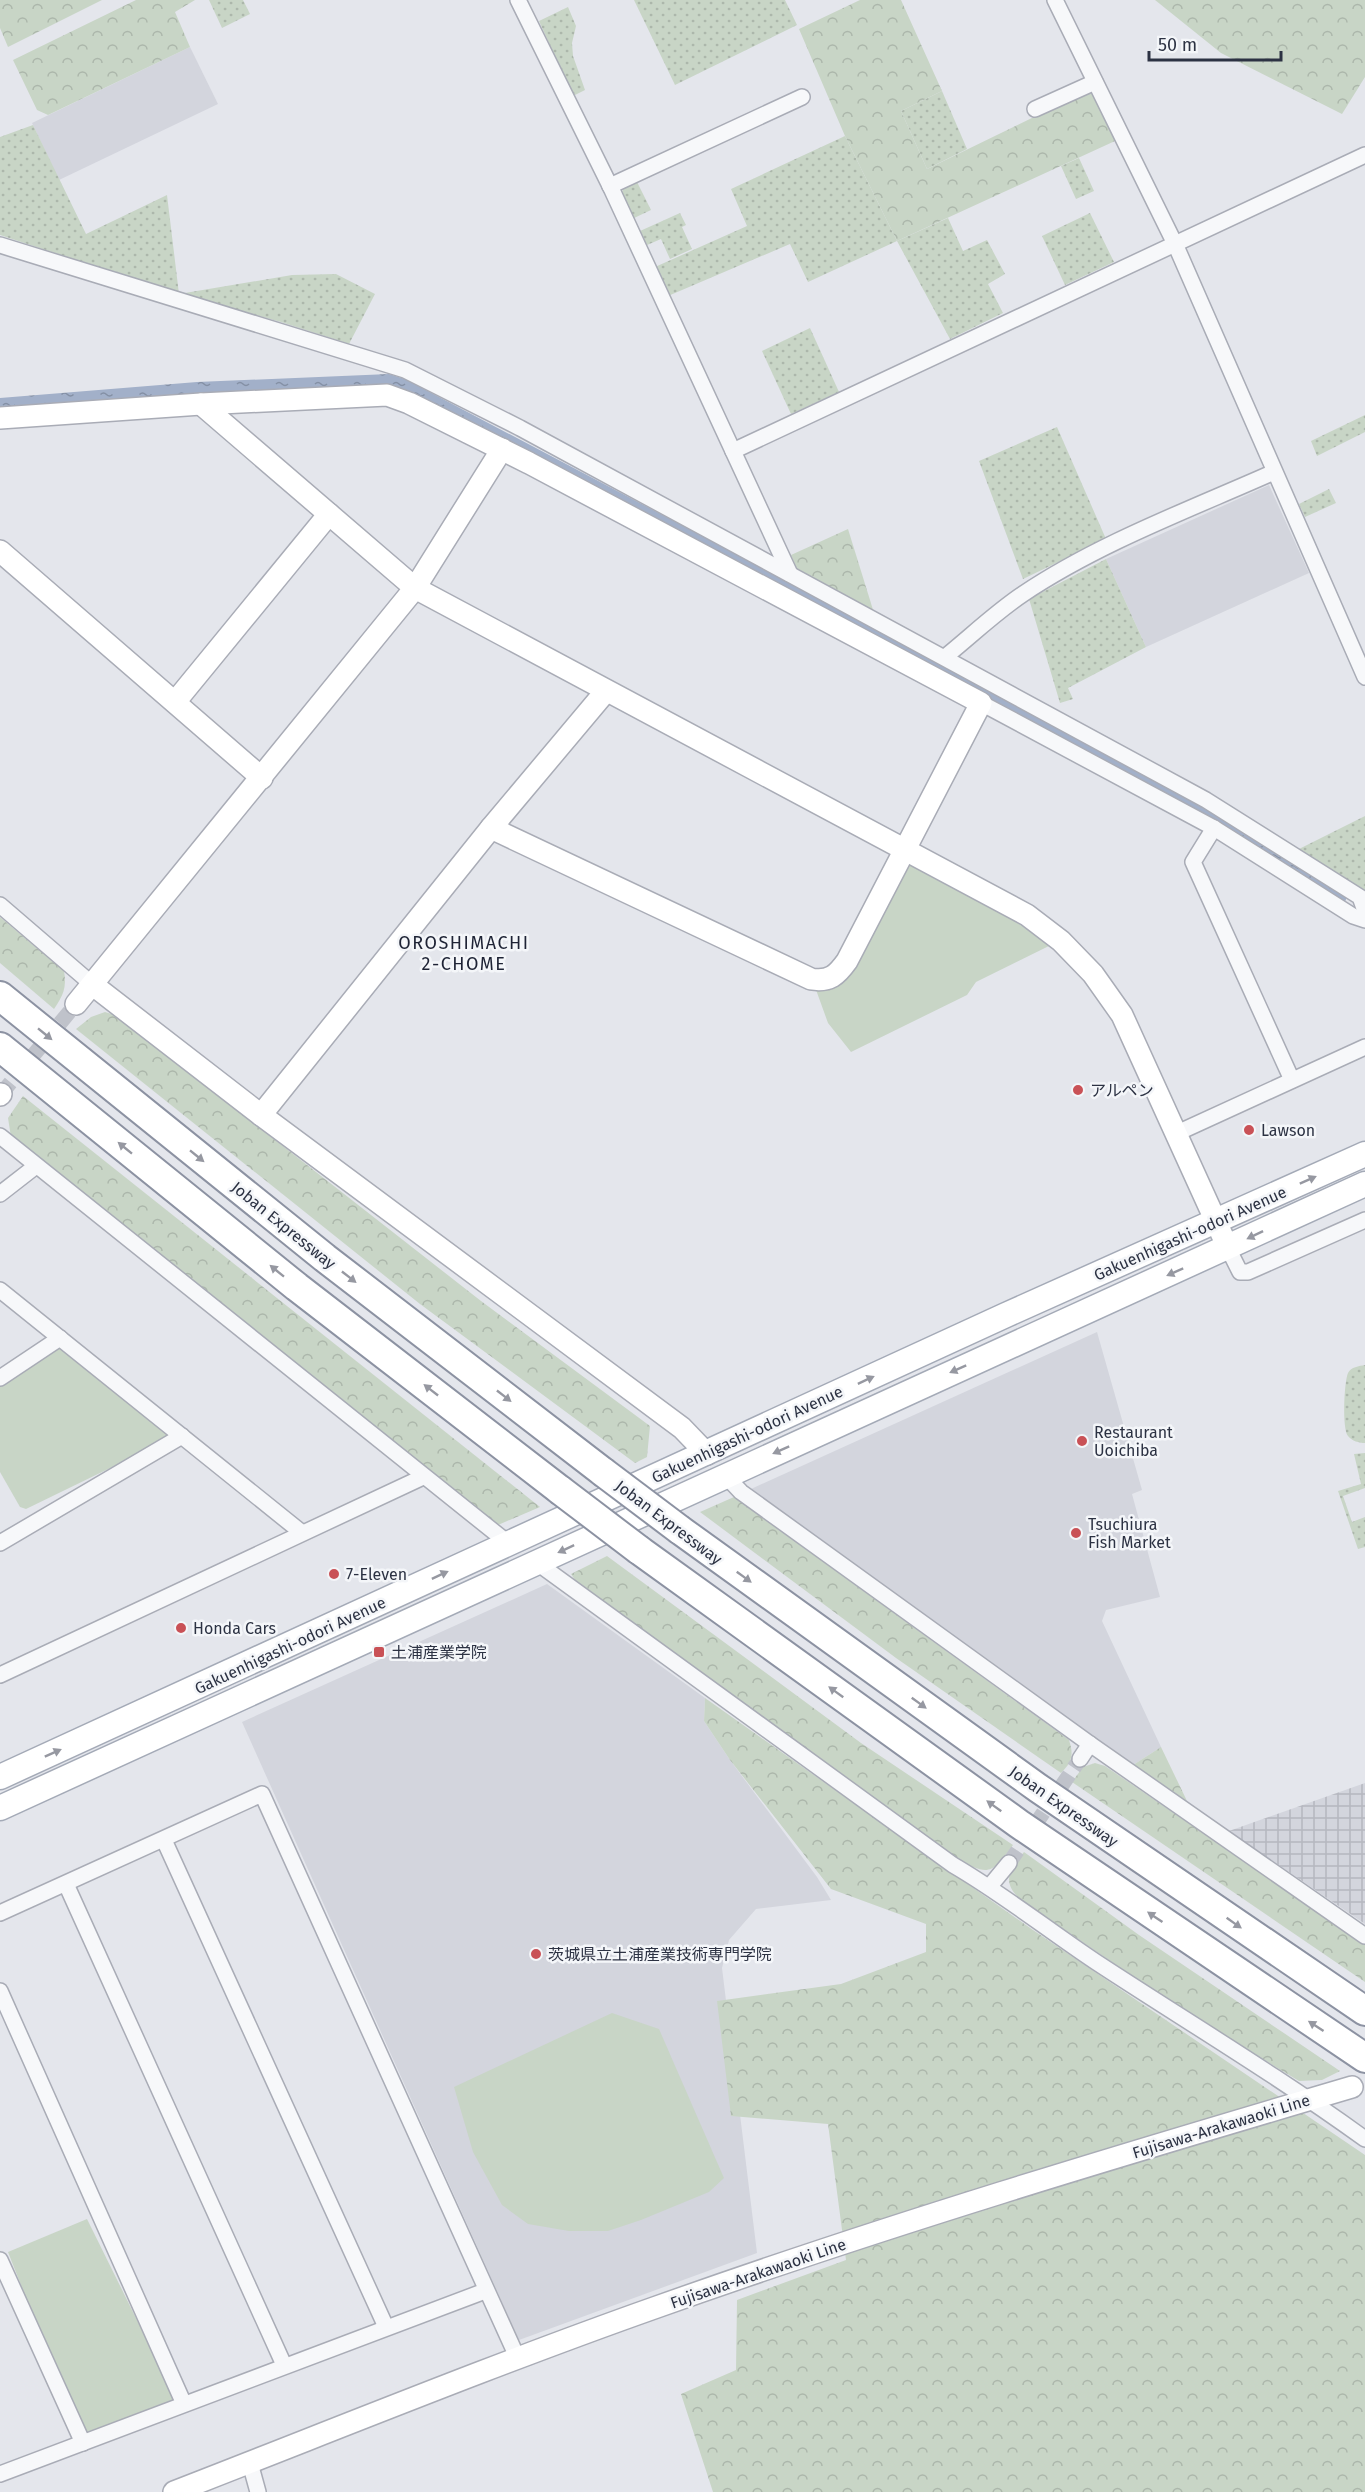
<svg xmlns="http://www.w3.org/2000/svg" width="1365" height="2492" viewBox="0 0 1365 2492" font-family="'Fira Sans','Noto Sans JP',sans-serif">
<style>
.built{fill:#d3d5dd}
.industrial{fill:url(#industrial-grid)}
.grass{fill:url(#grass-dots)}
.forest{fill:url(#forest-crowns)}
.park{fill:#c8d5c6}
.water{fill:url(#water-ripples)}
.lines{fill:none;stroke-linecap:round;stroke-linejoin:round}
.street-tunnel{stroke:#bfc2ca;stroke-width:15;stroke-dasharray:15 8;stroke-linecap:butt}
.street-casing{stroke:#a9acb6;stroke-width:18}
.secondary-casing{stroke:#a9acb6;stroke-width:24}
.primary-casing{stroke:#a4aab7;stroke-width:27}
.highway-casing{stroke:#8c92a2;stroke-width:32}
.street{stroke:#f7f8fa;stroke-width:15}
.secondary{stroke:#fff;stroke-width:21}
.primary{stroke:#fff;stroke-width:24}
.highway{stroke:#fff;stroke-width:28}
.highway-bridge-casing{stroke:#8c92a2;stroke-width:32;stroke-linecap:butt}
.highway-bridge{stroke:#fff;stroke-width:28}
.oneway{fill:#9698a1}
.poi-dot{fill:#c95156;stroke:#f4f6f9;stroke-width:2}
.labels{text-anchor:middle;stroke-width:5;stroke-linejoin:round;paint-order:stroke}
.poi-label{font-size:16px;fill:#2c3243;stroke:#f4f6f9;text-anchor:start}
.street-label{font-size:16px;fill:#2c3243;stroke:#f4f6f9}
.neighbourhood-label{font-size:18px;letter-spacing:1.5px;fill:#1e2335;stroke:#f4f6f9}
</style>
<defs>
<pattern id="industrial-grid" width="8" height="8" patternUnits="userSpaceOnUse" patternTransform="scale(1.5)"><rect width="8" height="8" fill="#d3d5dd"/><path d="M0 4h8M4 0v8" fill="none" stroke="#b5b7bf"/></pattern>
<pattern id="grass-dots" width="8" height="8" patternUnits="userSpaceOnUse" patternTransform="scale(1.5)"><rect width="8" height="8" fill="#c8d5c6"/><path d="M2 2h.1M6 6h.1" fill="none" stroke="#acb7ab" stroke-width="1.8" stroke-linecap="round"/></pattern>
<pattern id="forest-crowns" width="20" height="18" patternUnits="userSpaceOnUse" patternTransform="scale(1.5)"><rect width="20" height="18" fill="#c8d5c6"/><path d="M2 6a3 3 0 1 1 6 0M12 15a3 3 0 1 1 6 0" fill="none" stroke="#acb7ab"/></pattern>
<pattern id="water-ripples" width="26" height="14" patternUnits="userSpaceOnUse" patternTransform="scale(1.5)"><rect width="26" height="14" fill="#a2b0c9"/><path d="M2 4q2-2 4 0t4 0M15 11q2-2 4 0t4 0" fill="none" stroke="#8490a5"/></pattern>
</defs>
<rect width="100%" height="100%" fill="#e4e6ec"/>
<g class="built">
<polygon points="190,47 218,104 59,180 32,123"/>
<polygon points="1269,485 1309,573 1146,647 1106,559"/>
<polygon points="1097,1332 1142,1490 1132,1494 1160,1597 1106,1610 1102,1621 1161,1747 1133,1765 751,1489"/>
<polygon points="547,1584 705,1698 704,1721 730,1760 817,1877 831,1900 756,1909 729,1940 722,1968 757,2253 519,2340 242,1722"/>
</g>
<polygon class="industrial" points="1365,1783 1365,1924 1229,1831"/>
<g class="grass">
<polygon points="209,0 243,0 250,14 222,28"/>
<polygon points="634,0 785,0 797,25 675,85"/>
<polygon points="568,7 576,26 572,43 573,56 585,90 573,96 539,21"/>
<polygon points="942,91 967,149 927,169 901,111"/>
<polygon points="33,125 86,234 167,195 179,294 292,275 336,274 375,294 349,344 281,322 179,294 0,235 0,137"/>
<polygon points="845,136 897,241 948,218 963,251 987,240 1005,274 988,284 1003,313 950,339 897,241 808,282 790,244 668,296 655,267 747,226 731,189"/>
<polygon points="1079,158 1094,191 1076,199 1061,166"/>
<polygon points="636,180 651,210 632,219 620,196 626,184"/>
<polygon points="680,213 686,225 682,227 692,249 670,259 661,239 647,245 640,231"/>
<polygon points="1090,213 1114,262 1065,285 1042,236"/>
<polygon points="810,328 839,392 791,414 762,351"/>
<polygon points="1365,415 1365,432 1317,456 1311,441"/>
<polygon points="1057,427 1106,539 1023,579 979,461"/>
<polygon points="1329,489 1336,503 1305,517 1299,504"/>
<polygon points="1106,559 1146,647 1068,688 1073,699 1060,703 1029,599"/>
<polygon points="1365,816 1365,895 1297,850"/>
<path d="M1365 1365V1443C1359 1443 1352 1441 1348 1436 1342 1429 1344 1382 1348 1373 1351 1367 1359 1366 1365 1365Z"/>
<polygon points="1365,1453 1365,1488 1343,1496 1352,1522 1365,1517 1365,1547 1358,1549 1338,1491 1361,1484 1354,1454"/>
</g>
<g class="forest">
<polygon points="0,0 102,0 8,47 0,28"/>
<polygon points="136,0 195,0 175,12 190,47 48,115 37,110 13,60"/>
<polygon points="860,0 901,0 942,91 901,111 927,169 1083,93 1092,94 1115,141 897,241 845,136 799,29"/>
<polygon points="1155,0 1365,0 1365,77 1342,114 1221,53"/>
<polygon points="848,529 874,613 797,569 791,555"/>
<path d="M0 917 64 971C67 987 63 996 54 1009L0 963Z"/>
<polygon points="105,1012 115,1015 481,1301 650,1426 647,1457 635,1463 420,1304 76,1029 91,1017"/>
<polygon points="23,1096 540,1507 498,1525 11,1137 8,1118"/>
<path d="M734 1497 1069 1740C1074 1755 1072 1762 1061 1773L896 1658 700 1512Z"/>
<path d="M607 1556 861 1743 1013 1845C990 1876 990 1875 955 1859L579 1586 571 1574Z"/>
<polygon points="705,1698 1033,1930 1365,2155 1365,2492 713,2492 681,2394 736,2370 737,2300 846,2260 828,2124 731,2116 717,2001 841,1984 926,1952 926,1924 831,1889 730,1760 704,1721"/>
<polygon points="1161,1747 1187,1801 1133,1765"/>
<polygon points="1095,1763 1105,1766 1365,1944 1365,1982 1072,1782 1083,1767"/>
<path d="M1024 1852 1139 1935 1340 2071 1322 2080 1299 2081 1182 2010 1021 1900C1001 1882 1009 1870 1024 1852Z"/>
</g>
<g class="park">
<polygon points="909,859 1055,943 976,982 967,995 851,1052 828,1023 815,987 826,989"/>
<polygon points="60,1344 176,1436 26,1509 20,1507 0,1472 0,1385"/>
<polygon points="612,2013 659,2029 724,2178 709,2192 641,2220 608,2231 569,2231 528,2224 502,2205 473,2152 454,2087"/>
<polygon points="87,2219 177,2401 81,2438 8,2252"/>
</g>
<polygon class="water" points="389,374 405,379 945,664 1184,794 1347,897 1344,904 1086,750 402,390 0,413 0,398 197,382"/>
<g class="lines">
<g class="street-tunnel">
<polyline points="1,1094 76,1004"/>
<polyline points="1009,1863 1080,1759"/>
</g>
<defs>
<g id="street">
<polyline points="518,0 612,190 790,574"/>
<polyline points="1055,0 1176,246 1365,677"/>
<polyline points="1035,109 1095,82"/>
<polyline points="610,186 802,97"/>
<polyline points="0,245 405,370 520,428 1206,800 1360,897 1365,911"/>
<polyline points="733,451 1365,155"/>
<path d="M945 657C971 636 996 612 1023 594 1099 543 1191 509 1274 472"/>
<polyline points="981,703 1214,828 1353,916 1365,920"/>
<polyline points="1214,828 1193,862 1292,1080"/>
<polyline points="0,905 93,985"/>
<polyline points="1175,1134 1365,1047"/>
<polyline points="0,1136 508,1543"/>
<polyline points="0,1194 36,1166"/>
<polyline points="1228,1248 1240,1272 1248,1272 1365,1220"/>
<polyline points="0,1290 301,1532"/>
<polyline points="0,1378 60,1338"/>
<polyline points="725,1475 741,1492 1090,1744 1365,1936"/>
<polyline points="0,1543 182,1436"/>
<path d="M536 1562 953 1865C1003 1894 1048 1930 1096 1962 1186 2021 1278 2076 1365 2139"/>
<polyline points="0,1675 423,1477"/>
<polyline points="1080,1759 1090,1744"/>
<polyline points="164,1840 386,2327"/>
<polyline points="66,1884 284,2365"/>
<polyline points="990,1886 1009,1863"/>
<polyline points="0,1913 262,1794 518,2359"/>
<polyline points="0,1991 184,2404"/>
<polyline points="0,2260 83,2443"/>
<polyline points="250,2463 258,2492"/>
<polyline points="0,2474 485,2291"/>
</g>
<g id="secondary">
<polyline points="201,404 415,588 1027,915 1061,941 1093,974 1122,1015 1228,1248"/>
<path d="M0 418 201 404 387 395 409 403 529 463 981 703 847 961C837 975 830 982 811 979L491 828"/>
<polyline points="0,551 262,778"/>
<polyline points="175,702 329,514"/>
<polyline points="93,985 261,1115 682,1428 707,1454"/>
<polyline points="76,1004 415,588 502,449"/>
<polyline points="0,1095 1,1094"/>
<polyline points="261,1115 491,828 606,691"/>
<path d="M174 2492C334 2430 493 2365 654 2308 884 2226 1118 2156 1352 2087"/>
</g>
<g id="primary">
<polyline points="0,1777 1006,1315 1365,1154"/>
<polyline points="0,1808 1365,1184"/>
</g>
<g id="highway">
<polyline points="0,996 325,1258 603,1472"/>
<polyline points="0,1047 297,1287 560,1490"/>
<polyline points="680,1530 1038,1788 1365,2011"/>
<polyline points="639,1550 1019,1824 1365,2058"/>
</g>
</defs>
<use href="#street" class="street-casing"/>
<use href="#secondary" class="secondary-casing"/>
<use href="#primary" class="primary-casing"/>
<use href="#highway" class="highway-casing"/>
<use href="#street" class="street"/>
<use href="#secondary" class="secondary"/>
<use href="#primary" class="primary"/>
<use href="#highway" class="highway"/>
<defs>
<g id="highway-bridge">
<polyline points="603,1472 680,1530"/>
<polyline points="560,1490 639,1550"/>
</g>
</defs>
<use href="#highway-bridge" class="highway-bridge-casing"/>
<use href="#highway-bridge" class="highway-bridge"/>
</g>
<defs><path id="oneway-solid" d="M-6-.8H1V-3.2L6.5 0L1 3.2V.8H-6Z" transform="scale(1.5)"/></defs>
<g class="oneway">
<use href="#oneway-solid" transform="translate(45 1034) rotate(39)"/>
<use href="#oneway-solid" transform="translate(125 1148) rotate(-141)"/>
<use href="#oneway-solid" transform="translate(197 1156) rotate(39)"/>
<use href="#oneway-solid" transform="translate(1308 1180) rotate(-24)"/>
<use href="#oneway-solid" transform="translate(1255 1235) rotate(154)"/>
<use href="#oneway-solid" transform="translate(277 1271) rotate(-141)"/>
<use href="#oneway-solid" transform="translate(1175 1272) rotate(156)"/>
<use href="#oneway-solid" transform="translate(349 1277) rotate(38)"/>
<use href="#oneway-solid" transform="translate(958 1369) rotate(156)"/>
<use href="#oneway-solid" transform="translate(866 1380) rotate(-25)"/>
<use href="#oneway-solid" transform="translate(431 1390) rotate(-142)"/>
<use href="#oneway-solid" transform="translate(504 1396) rotate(38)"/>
<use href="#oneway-solid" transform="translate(781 1450) rotate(156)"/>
<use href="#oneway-solid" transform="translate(566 1549) rotate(155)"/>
<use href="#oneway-solid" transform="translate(440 1575) rotate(-25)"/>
<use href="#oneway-solid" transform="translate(744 1577) rotate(36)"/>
<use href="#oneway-solid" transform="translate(836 1692) rotate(-144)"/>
<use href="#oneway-solid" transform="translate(919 1703) rotate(36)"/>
<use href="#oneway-solid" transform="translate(53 1753) rotate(-24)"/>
<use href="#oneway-solid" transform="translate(994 1806) rotate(-144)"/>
<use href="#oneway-solid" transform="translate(1155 1917) rotate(-146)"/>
<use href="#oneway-solid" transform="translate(1234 1923) rotate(35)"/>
<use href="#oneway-solid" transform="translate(1316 2026) rotate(-147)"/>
</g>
<g class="poi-dot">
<circle cx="1078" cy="1090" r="6"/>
<circle cx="1249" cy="1130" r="6"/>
<circle cx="1082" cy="1441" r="6"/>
<circle cx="1076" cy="1533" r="6"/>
<circle cx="334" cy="1574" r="6"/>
<circle cx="181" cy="1628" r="6"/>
<rect x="373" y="1646" width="12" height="12" rx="3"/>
<circle cx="536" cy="1954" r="6"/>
</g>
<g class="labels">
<g class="poi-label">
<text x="1090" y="1096">アルペン</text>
<text x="1261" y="1136">Lawson</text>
<text x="1094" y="1438">Restaurant<tspan x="1094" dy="18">Uoichiba</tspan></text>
<text x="1088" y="1530">Tsuchiura<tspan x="1088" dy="18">Fish Market</tspan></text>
<text x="346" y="1580">7-Eleven</text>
<text x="193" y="1634">Honda Cars</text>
<text x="391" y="1658">土浦産業学院</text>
<text x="548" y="1960">茨城県立土浦産業技術専門学院</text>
</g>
<g class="street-label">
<text transform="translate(284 1225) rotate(39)" y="6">Joban Expressway</text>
<text transform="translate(1190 1233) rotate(-24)" y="6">Gakuenhigashi-odori Avenue</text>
<text transform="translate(747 1434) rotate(-25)" y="6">Gakuenhigashi-odori Avenue</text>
<text transform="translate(669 1522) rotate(37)" y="6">Joban Expressway</text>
<text transform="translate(290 1645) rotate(-25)" y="6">Gakuenhigashi-odori Avenue</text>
<text transform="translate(1064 1806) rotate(35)" y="6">Joban Expressway</text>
<text transform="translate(1221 2126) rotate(-17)" y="6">Fujisawa-Arakawaoki Line</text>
<text transform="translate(758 2273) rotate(-19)" y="6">Fujisawa-Arakawaoki Line</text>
</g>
<g class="neighbourhood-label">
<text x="464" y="949">OROSHIMACHI<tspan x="464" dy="21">2-CHOME</tspan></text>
</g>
</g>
<path d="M1149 51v9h132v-9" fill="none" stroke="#2c3243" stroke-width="3"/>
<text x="1158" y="51" font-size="18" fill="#2c3243" stroke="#f4f6f9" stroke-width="4.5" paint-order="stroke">50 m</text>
</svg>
